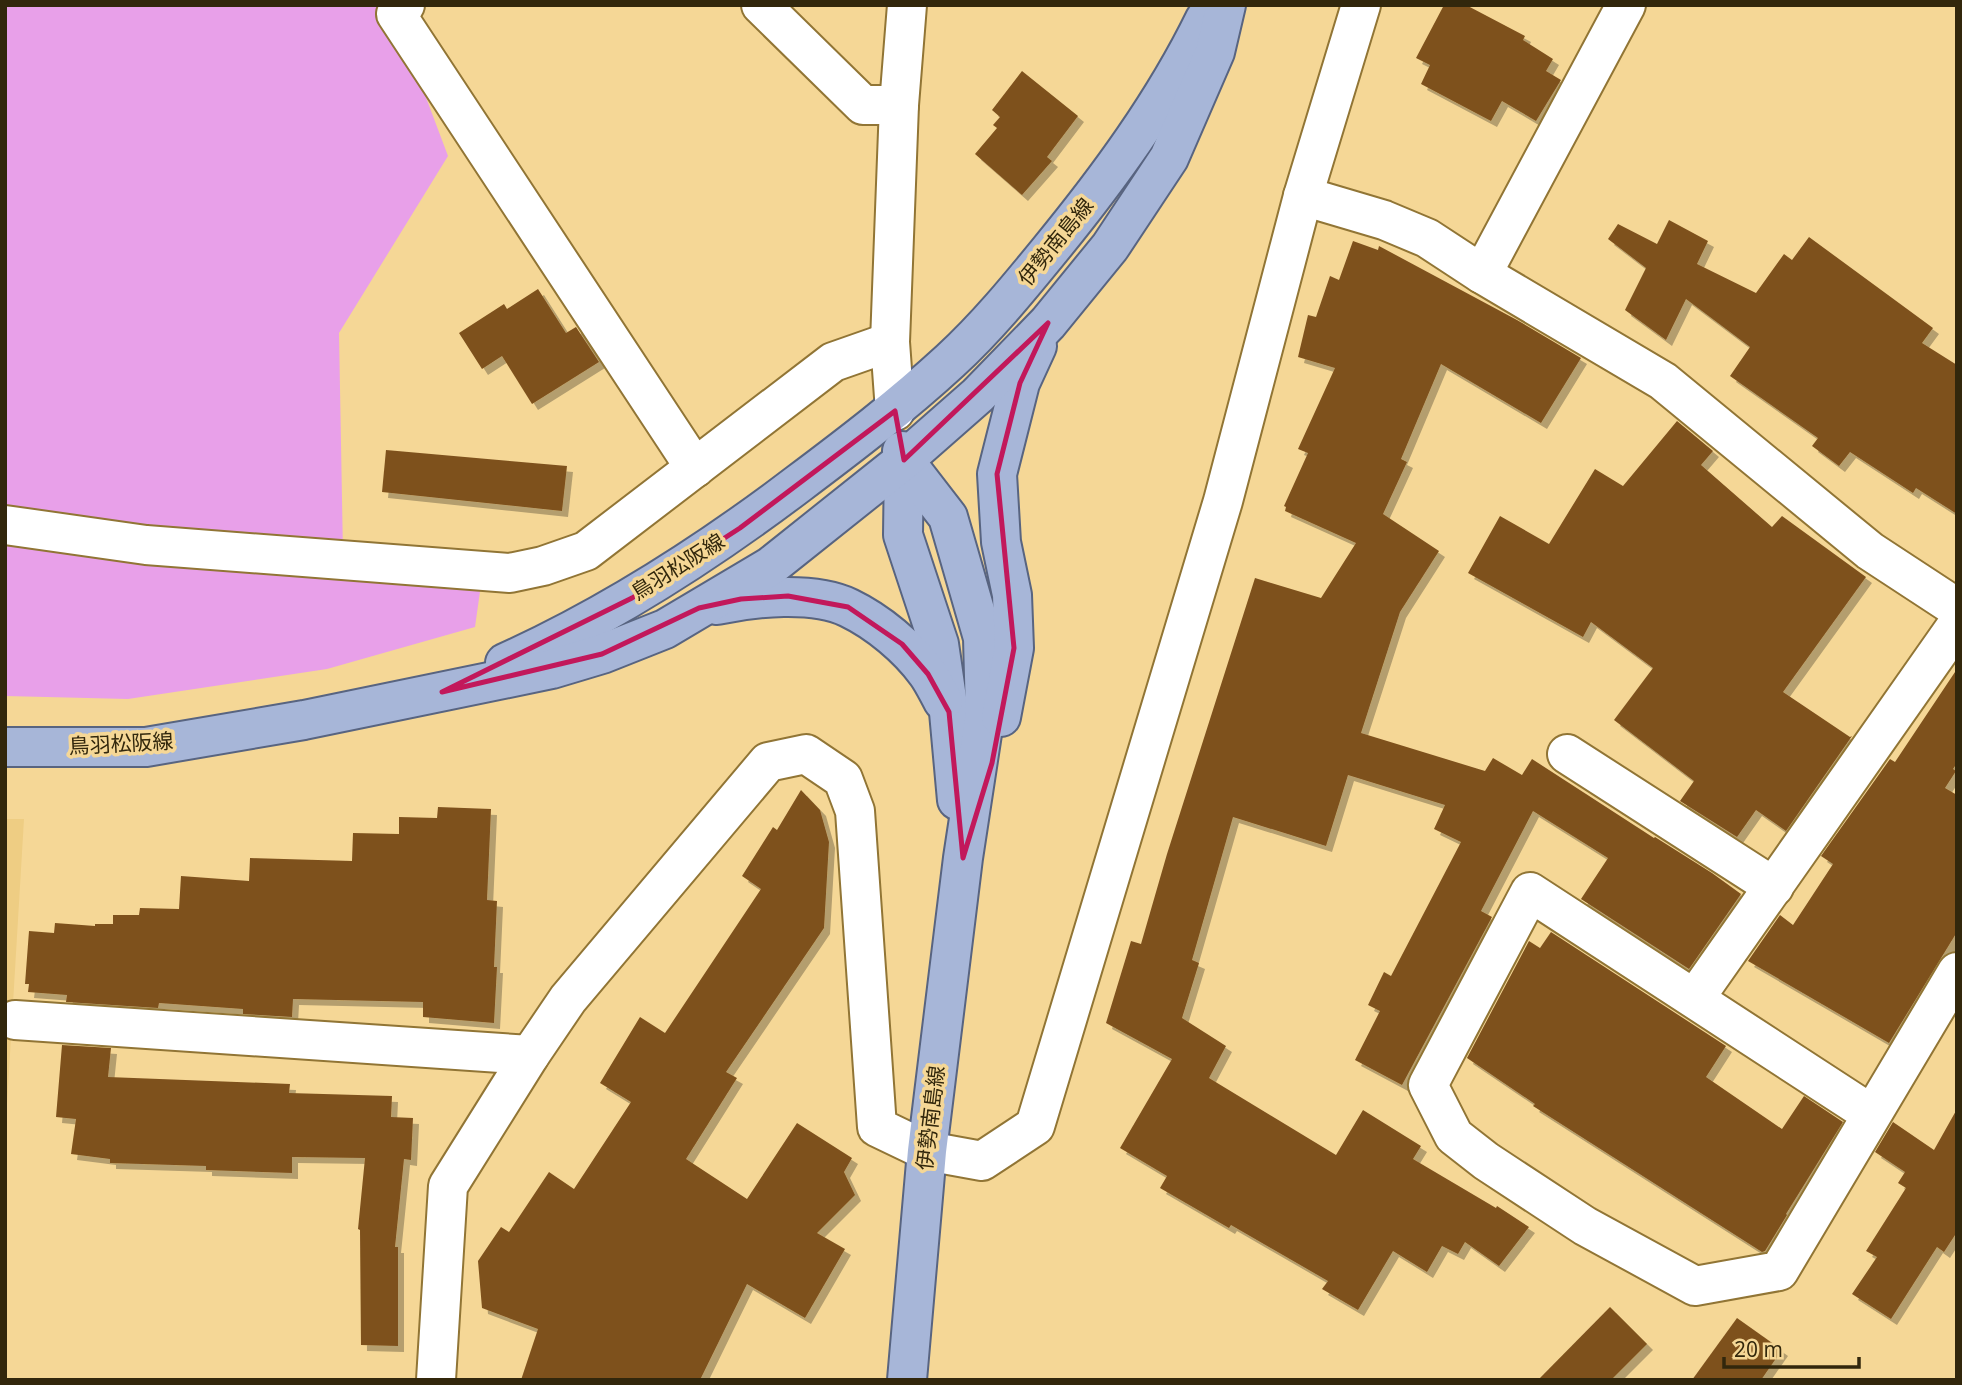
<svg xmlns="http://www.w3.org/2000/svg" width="1962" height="1385" viewBox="0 0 1962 1385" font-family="'Open Sans','Noto Sans JP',sans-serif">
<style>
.built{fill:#eecd83}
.green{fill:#e8a0e9}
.building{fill:#7e511d;filter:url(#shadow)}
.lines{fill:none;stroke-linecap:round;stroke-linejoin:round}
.minor-casing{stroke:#917535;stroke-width:42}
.primary-casing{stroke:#586480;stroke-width:42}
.minor{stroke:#fff;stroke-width:38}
.primary{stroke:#a7b6d8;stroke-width:38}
.marked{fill:none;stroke:#c2185b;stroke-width:5;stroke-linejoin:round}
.labels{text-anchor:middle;stroke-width:7;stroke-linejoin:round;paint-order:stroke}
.street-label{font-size:21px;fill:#32270c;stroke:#f5d796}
</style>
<defs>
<filter id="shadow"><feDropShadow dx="6" dy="6" stdDeviation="0" flood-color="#0004"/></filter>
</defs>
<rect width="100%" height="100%" fill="#f5d796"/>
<polygon class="built" points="5,819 24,819 6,1121 5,1120"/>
<polygon class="green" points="5,5 384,5 407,47 448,156 339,333 343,554 484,563 475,627 327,669 128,699 5,696"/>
<g class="building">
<polygon points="1444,5 1466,5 1525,36 1523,40 1553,59 1546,71 1561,80 1536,121 1502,101 1491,121 1421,84 1430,65 1416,58"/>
<polygon points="1022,71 1078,116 1047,157 1052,161 1022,195 975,154 997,128 993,125 1000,117 992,110"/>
<polygon points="1669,220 1708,241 1697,264 1756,293 1784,254 1792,260 1809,237 1933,328 1922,343 1957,365 1957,514 1916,488 1913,493 1850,452 1839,466 1812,446 1818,438 1730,376 1750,347 1686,299 1666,340 1625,310 1646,268 1608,239 1618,224 1657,244"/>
<polygon points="1353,241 1378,250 1379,246 1517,320 1581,358 1541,423 1441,364 1401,459 1407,462 1383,514 1439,551 1400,612 1361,733 1485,771 1493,758 1522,775 1532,759 1654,838 1655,837 1712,873 1741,894 1689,969 1581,899 1608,858 1533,811 1481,911 1492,917 1402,1085 1355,1060 1380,1011 1368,1005 1384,972 1391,976 1461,842 1434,829 1445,805 1348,775 1326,846 1233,817 1192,960 1199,963 1182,1018 1226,1046 1209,1078 1336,1155 1363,1110 1421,1146 1413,1159 1496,1208 1497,1206 1529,1227 1499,1266 1465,1242 1458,1254 1442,1246 1427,1272 1393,1251 1358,1310 1322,1289 1328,1281 1231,1225 1229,1228 1160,1188 1167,1176 1120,1148 1172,1059 1106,1023 1131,941 1141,944 1167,854 1255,578 1321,598 1356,543 1285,511 1286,507 1284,506 1308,453 1298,449 1335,368 1298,357 1308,315 1316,317 1330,276 1339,280"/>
<polygon points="538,289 566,333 576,327 599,362 532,404 502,356 482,369 459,333 504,304 507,309"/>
<polygon points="1677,421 1713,451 1701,465 1772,527 1782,516 1866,577 1783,692 1850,737 1852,736 1786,831 1756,810 1737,837 1680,801 1694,781 1614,720 1653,668 1591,622 1583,637 1468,573 1500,516 1549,544 1595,469 1623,486"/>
<polygon points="386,450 567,466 562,511 382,492"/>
<polygon points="1957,669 1957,763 1953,769 1956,771 1945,788 1957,795 1957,932 1889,1043 1748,961 1780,915 1793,925 1833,864 1821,856 1890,759 1895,762"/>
<polygon points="801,790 820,810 829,842 824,928 726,1072 737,1078 686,1159 747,1199 797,1123 852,1158 844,1172 855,1195 817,1233 845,1249 805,1318 747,1284 700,1380 521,1380 538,1329 482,1308 478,1261 501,1227 509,1232 549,1172 574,1189 631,1102 600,1083 640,1017 665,1033 761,889 742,876 773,827 777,830"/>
<polygon points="438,807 491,809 487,900 497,901 494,967 497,967 494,1023 423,1017 423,1002 293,999 292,1017 243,1014 243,1009 159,1003 158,1008 66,1002 67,995 28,992 29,984 25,984 29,931 54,933 55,923 95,926 95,924 113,924 113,915 139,915 140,908 179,909 181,876 249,881 250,858 352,861 353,833 399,834 399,817 437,818"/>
<polygon points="1551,932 1726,1046 1706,1077 1782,1129 1804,1096 1843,1122 1786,1214 1787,1215 1765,1251 1762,1252 1533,1106 1535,1104 1467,1058 1529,941 1540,948"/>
<polygon points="62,1045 111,1048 108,1077 290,1084 289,1093 392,1096 391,1117 413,1118 411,1160 404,1159 395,1247 398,1247 398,1346 361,1345 360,1230 358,1229 365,1158 292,1157 292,1173 206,1170 206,1166 110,1163 110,1159 71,1154 76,1119 56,1117"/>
<polygon points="1957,1109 1957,1232 1944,1252 1937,1247 1891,1319 1852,1294 1877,1257 1866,1251 1906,1188 1898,1183 1905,1172 1875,1152 1893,1122 1934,1150"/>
<polygon points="1610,1307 1647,1344 1611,1380 1538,1380"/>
<polygon points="1737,1318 1782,1350 1761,1380 1692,1380"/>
</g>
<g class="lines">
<defs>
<g id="minor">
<polyline points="405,5 396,14 695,468"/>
<polyline points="761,5 863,105 899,105 890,342 895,411"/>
<polyline points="899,105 907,5"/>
<polyline points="1303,196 1384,220 1427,238 1482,274 1663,381 1870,551 1957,608"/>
<polyline points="1482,274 1626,5"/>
<polyline points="5,525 146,545 510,573 543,566 586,551 833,362 890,342"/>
<polyline points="1567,754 1774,887"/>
<polyline points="1695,998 1957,625"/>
<polyline points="15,1020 530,1055"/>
<polyline points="1871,1114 1530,892 1428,1085 1454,1136 1486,1161 1585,1226 1695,1286 1779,1271 1957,972"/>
<polyline points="436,1380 448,1186 530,1055 568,999 768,762 806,754 843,779 855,811 877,1127 927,1151 982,1161 1035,1126 1223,501 1303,196 1361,5"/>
</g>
<g id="primary">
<polyline points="902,451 904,460 903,535 939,644 949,712 957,800"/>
<polyline points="904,460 948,517 983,638 985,714 963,858 927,1151 907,1380"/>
<path d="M717 605C754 597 814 591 849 608 878 622 908 647 927 673 933 681 938 692 943 701"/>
<path d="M505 663C609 616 707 553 798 484 850 445 901 406 950 361 986 328 1018 289 1049 251 1108 179 1164 103 1205 19"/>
<polyline points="1001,717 1014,648 1012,595 1001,542 997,474 1020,383 1037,346"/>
<polyline points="5,747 146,747 304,720 552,669 602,654 665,629 771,566 904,460 978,395 1048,323 1110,247 1169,158 1215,52 1226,5"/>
</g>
</defs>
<use href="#minor" class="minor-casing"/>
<use href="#primary" class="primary-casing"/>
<use href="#minor" class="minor"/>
<use href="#primary" class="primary"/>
</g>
<path class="marked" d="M1048 323 1020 383 997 474 1014 648 992 763 963 858 949 712 928 674 902 644 848 607 788 596 741 599 699 608 602 654 442 692 632 598 740 528 895 411 904 460Z"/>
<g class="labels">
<g class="street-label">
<text transform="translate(1056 242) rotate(-51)" y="7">伊勢南島線</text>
<text transform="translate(678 567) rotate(-32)" y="7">鳥羽松阪線</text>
<text transform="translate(121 744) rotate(-3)" y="7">鳥羽松阪線</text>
<text transform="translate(931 1118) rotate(-83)" y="7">伊勢南島線</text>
</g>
</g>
<rect width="1962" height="1385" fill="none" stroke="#32270c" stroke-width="14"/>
<path d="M1724 1357v10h135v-10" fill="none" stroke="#32270c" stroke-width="3.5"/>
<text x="1734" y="1357" font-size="21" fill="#32270c" stroke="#f5d796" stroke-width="5" paint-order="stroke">20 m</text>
</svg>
